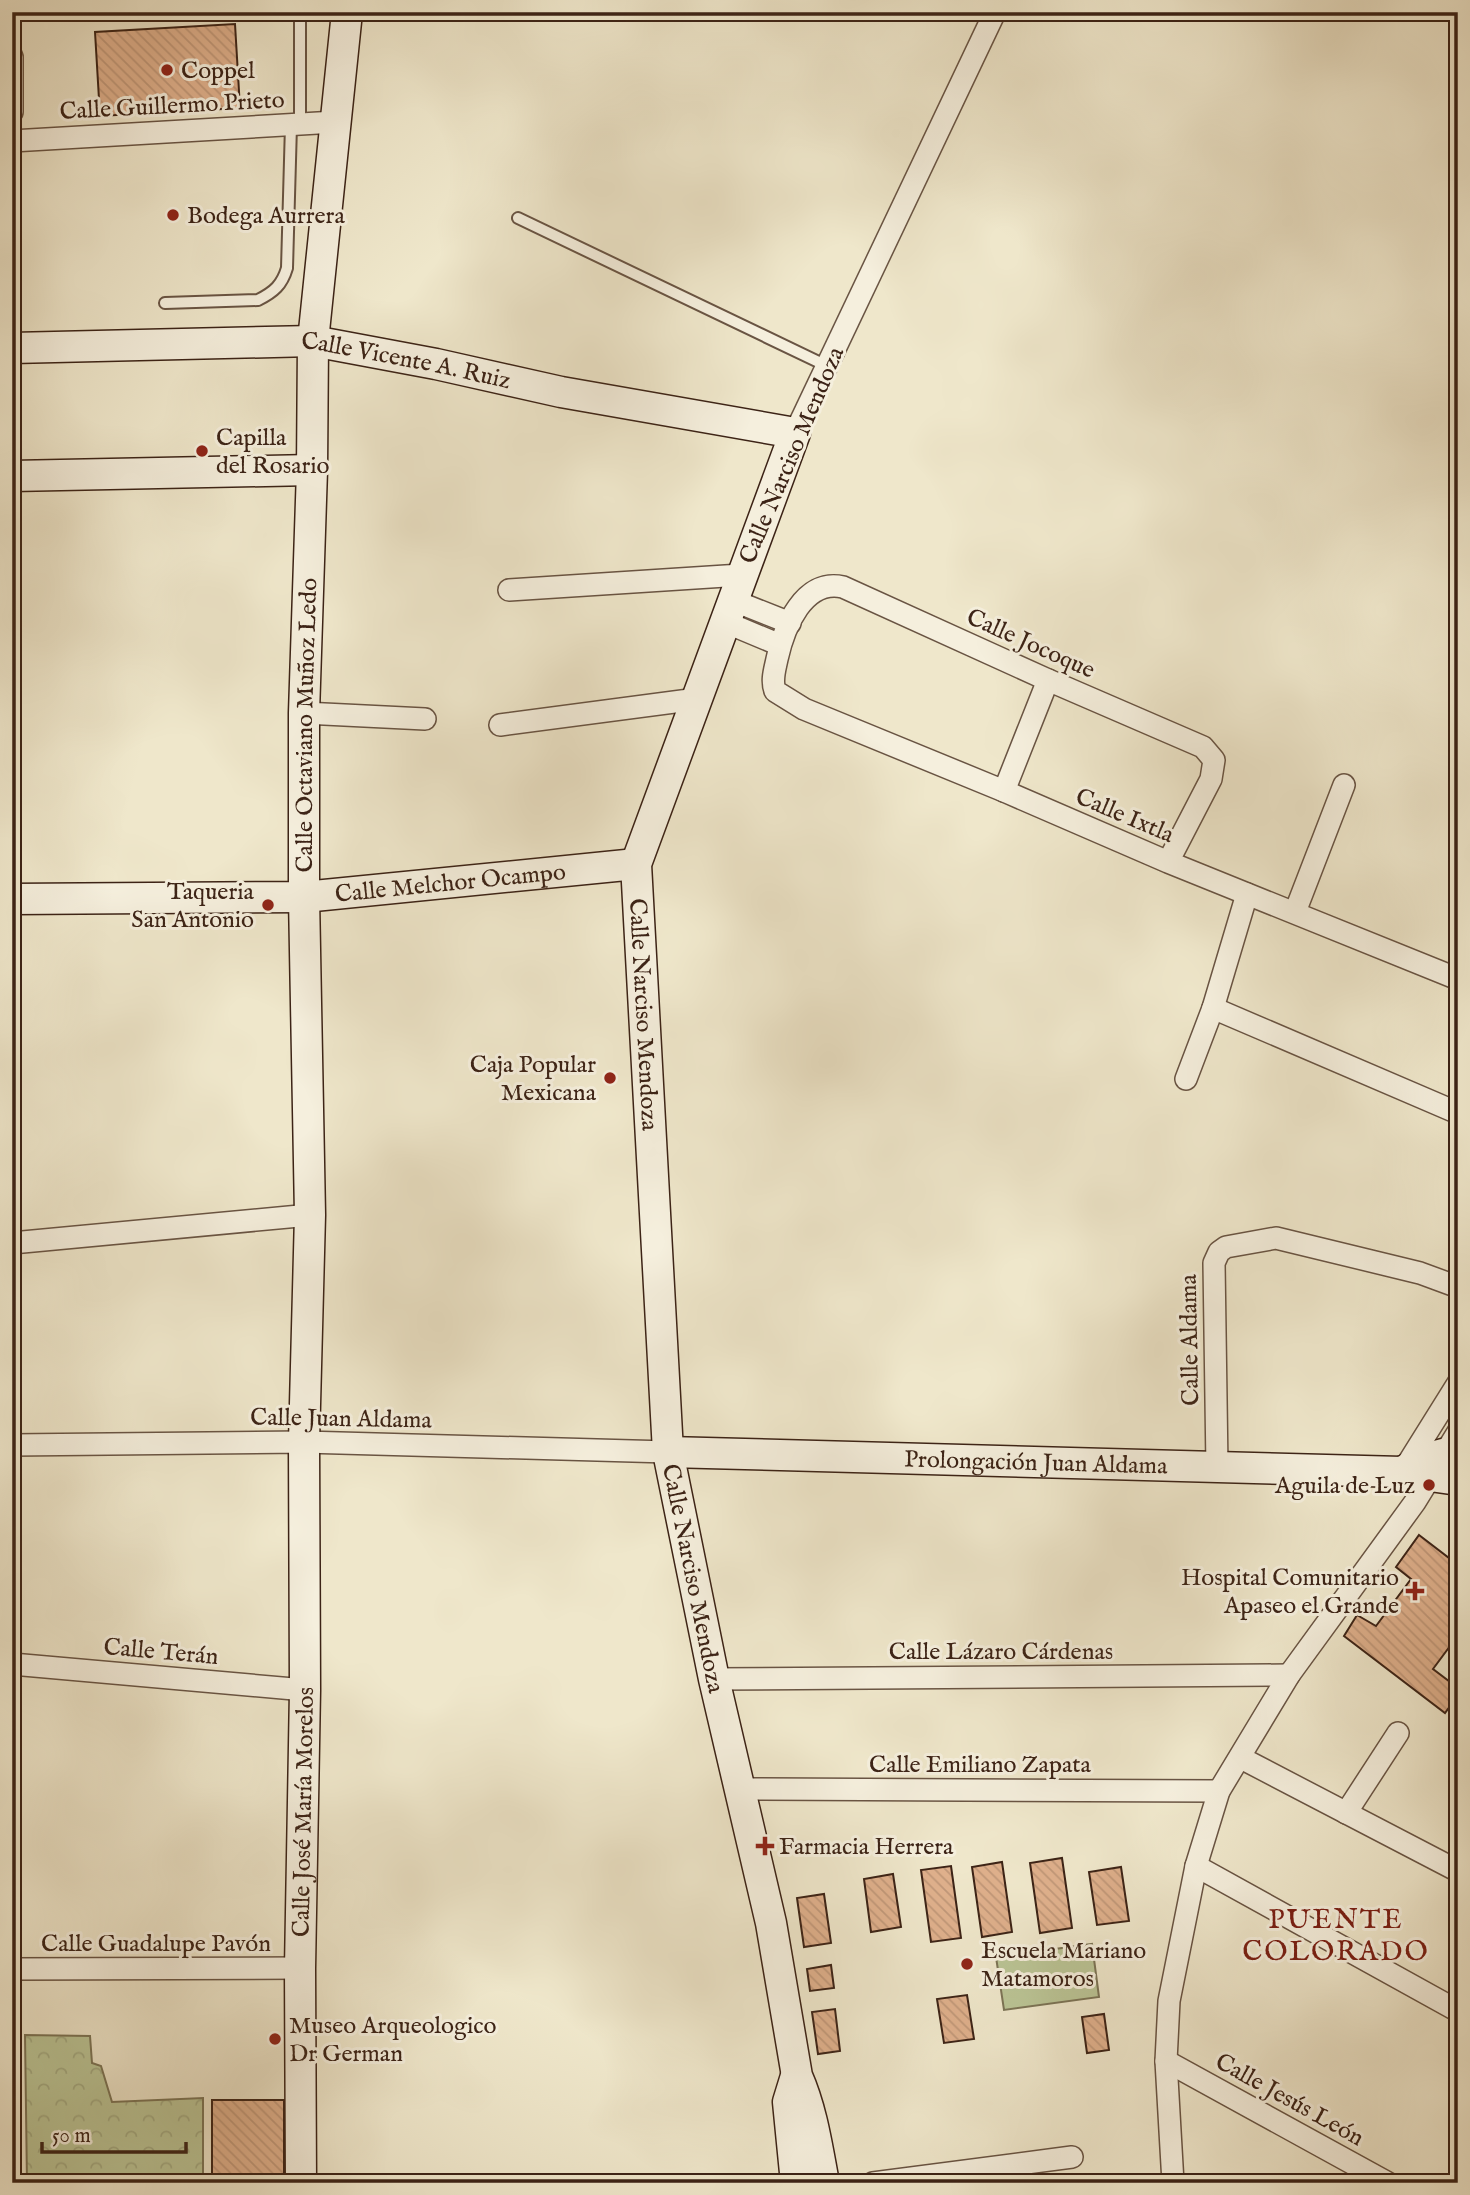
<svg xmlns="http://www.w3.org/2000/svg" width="1470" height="2195" viewBox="0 0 1470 2195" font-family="'IM FELL English',serif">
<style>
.park{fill:url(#park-crowns);stroke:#7c7456;stroke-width:2}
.pitch{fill:#bbc596;stroke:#7c7456;stroke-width:2}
.building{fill:url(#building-back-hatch);stroke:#3c2316;stroke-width:2}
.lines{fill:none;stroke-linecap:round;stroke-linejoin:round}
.lane-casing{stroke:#695443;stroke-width:14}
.street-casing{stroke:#695443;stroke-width:24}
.secondary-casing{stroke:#3c2316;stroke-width:33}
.lane{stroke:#f5efdd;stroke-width:10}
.street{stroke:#f5efdd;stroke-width:21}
.secondary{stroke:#f5efdd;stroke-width:30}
.poi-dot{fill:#8f2418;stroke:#f5efdd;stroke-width:2.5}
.labels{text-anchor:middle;stroke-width:6;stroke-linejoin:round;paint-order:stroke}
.poi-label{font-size:24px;fill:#3c2316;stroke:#f5efdd;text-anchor:start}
.street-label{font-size:24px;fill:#3c2316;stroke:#f5efdd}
.quarter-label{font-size:28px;letter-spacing:2px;fill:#7a1f14;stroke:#f5efdd}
</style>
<defs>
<pattern id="park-crowns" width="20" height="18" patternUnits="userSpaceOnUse" patternTransform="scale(1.75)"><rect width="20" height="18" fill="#bbc596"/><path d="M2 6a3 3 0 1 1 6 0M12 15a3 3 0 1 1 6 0" fill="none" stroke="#a2a981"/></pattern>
<pattern id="building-back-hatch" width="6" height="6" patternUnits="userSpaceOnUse" patternTransform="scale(1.75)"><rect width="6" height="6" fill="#dfb08c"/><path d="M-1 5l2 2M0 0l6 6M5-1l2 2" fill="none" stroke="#c09778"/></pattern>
</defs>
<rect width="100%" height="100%" fill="#efe7cb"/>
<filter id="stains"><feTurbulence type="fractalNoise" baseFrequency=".00286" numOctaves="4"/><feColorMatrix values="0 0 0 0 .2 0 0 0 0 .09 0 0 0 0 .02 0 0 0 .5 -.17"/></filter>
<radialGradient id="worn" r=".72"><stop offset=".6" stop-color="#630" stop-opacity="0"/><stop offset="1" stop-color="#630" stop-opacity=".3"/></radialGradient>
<polygon class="park" points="25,2035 90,2036 92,2063 101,2066 112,2102 203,2098 203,2183 27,2183"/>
<polygon class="pitch" points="1092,1944 1099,1997 1004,2010 996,1957"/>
<g class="building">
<polygon points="235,24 240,108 100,116 95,32"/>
<polygon points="1419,1535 1453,1561 1458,1555 1458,1645 1453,1642 1433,1669 1458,1688 1458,1695 1445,1713 1344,1636 1357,1615 1376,1626 1411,1579 1396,1567"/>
<polygon points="1062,1858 1072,1928 1040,1933 1030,1863"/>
<polygon points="1002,1862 1012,1932 982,1937 972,1867"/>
<polygon points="951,1866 961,1938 931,1942 921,1870"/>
<polygon points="1121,1867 1129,1921 1097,1925 1089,1872"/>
<polygon points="893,1874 901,1927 871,1932 864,1879"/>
<polygon points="824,1894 831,1943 804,1947 797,1898"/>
<polygon points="831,1965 834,1988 810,1991 807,1969"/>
<polygon points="967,1995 974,2039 944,2043 937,1999"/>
<polygon points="835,2009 840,2051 818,2054 812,2012"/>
<polygon points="1104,2014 1109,2050 1087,2053 1082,2017"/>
<rect x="212" y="2100" width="72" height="83"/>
</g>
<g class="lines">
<defs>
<g id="lane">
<polyline points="298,12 300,21 300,125"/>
<polyline points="518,218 827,366"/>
<path d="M165 303 258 300C274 292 282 285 287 268L291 125"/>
</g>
<g id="street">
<polyline points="12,57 12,112"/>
<polyline points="12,141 335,122"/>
<polyline points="795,433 995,12"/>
<polyline points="509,590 741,575"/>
<polyline points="732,600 790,623"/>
<polyline points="725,622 780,645"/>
<polyline points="304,713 425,719"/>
<polyline points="500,725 697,699"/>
<polyline points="1004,791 1048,680"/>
<path d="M1168 862 1211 779 1214 760 1203 747 1048 680 843 587C804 578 784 627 777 659 775 669 771 680 775 691L804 709 1004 791 1168 862 1458 979"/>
<polyline points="1295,912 1344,785"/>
<polyline points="1213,1008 1458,1113"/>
<polyline points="1186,1079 1213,1008 1247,894"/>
<polyline points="12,1243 310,1215"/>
<polyline points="12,1445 304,1442 668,1452"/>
<polyline points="1217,1467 1214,1263 1219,1252 1226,1247 1276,1238 1420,1273 1458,1287"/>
<polyline points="1403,1471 1458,1383"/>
<polyline points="12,1664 305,1690"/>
<polyline points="714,1679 1289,1675"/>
<polyline points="1241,1758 1458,1871"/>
<polyline points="741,1789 1219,1791"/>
<polyline points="1346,1813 1398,1733"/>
<polyline points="1196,1866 1458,2011"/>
<polyline points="12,1969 300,1968"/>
<polyline points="1166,2061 1388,2183"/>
<polyline points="873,2183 1072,2157"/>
<polyline points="1173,2183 1166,2061 1169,2001 1196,1866 1219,1791 1289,1675 1415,1502 1458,1432"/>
</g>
<g id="secondary">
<path id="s1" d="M12 348 313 341 436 364 561 392 795 433 636 864 668 1452 714 1679 771 1923 797 2076C812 2110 817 2146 824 2183"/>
<polyline points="12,476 312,470"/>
<path id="s2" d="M12 899 304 897 636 864"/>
<path id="s3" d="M668 1452 1402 1472 1458 1480"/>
<path d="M1402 1472C1420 1462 1436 1453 1458 1452"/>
<path id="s4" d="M301 2183 300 1968 305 1690 304 1442 310 1215 304 897V713L312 470 313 341 347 12"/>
<polyline points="796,2183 788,2102 796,2076"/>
</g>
</defs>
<use href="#lane" class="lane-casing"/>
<use href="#street" class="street-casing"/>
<use href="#secondary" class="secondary-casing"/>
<use href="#lane" class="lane"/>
<use href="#street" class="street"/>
<use href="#secondary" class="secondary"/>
</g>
<g class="poi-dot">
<circle cx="167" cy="70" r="7"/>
<circle cx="173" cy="215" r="7"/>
<circle cx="202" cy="451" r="7"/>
<circle cx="268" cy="905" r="7"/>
<circle cx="610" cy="1078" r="7"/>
<circle cx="1429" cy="1485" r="7"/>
<path d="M1411.5 1580.5h7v7h7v7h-7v7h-7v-7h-7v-7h7z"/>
<path d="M761.5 1835.5h7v7h7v7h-7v7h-7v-7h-7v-7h7z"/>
<circle cx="967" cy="1964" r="7"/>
<circle cx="275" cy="2039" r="7"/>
</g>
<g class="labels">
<g class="poi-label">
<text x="181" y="78">Coppel</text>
<text x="187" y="223">Bodega Aurrera</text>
<text x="216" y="445">Capilla<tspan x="216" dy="28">del Rosario</tspan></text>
<text x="254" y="899" text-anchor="end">Taqueria<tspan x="254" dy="28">San Antonio</tspan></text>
<text x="596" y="1072" text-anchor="end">Caja Popular<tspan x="596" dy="28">Mexicana</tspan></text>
<text x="1415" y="1493" text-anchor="end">Aguila de Luz</text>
<text x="1399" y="1585" text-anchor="end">Hospital Comunitario<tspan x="1399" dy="28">Apaseo el Grande</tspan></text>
<text x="779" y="1854">Farmacia Herrera</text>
<text x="981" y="1958">Escuela Mariano<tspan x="981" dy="28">Matamoros</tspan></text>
<text x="289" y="2033">Museo Arqueologico<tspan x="289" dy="28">Dr German</tspan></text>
</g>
<g class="street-label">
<text transform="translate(172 105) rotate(-3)" y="8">Calle Guillermo Prieto</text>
<text dy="8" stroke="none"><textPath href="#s1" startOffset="396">Calle Vicente A. Ruiz</textPath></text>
<text transform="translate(791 455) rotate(-67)" y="8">Calle Narciso Mendoza</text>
<text transform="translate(1031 643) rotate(24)" y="8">Calle Jocoque</text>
<text dy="8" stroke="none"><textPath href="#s4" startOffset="1458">Calle Octaviano Muñoz Ledo</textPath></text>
<text transform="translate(1125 815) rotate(23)" y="8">Calle Ixtla</text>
<text dy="8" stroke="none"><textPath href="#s2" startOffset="439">Calle Melchor Ocampo</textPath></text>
<text dy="8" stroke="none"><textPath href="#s1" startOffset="1402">Calle Narciso Mendoza</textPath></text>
<text transform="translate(1189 1340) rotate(-91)" y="8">Calle Aldama</text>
<text transform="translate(341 1418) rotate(1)" y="8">Calle Juan Aldama</text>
<text dy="8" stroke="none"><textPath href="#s3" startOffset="368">Prolongación Juan Aldama</textPath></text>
<text dy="8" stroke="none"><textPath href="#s1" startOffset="1969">Calle Narciso Mendoza</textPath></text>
<text transform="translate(161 1651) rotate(5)" y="8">Calle Terán</text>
<text x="1001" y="1659">Calle Lázaro Cárdenas</text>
<text x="980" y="1772">Calle Emiliano Zapata</text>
<text dy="8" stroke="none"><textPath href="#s4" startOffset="371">Calle José María Morelos</textPath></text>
<text x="156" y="1951">Calle Guadalupe Pavón</text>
<text transform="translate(1290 2099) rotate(29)" y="8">Calle Jesús León</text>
</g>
<g class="quarter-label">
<text x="1336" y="1928">PUENTE<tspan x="1336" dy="32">COLORADO</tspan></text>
</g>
</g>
<rect width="1470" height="2195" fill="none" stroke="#efe7cb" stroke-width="42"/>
<rect x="14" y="14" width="1442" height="2167" fill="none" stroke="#3c2316" stroke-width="3.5"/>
<rect x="21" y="21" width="1428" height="2153" fill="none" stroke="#3c2316" stroke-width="2"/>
<path d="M42 2142v10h144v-10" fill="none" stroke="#3c2316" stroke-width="3.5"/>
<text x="52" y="2142" font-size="21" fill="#3c2316" stroke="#f5efdd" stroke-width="5" paint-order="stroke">50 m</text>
<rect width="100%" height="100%" filter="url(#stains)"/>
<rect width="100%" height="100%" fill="url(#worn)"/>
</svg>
